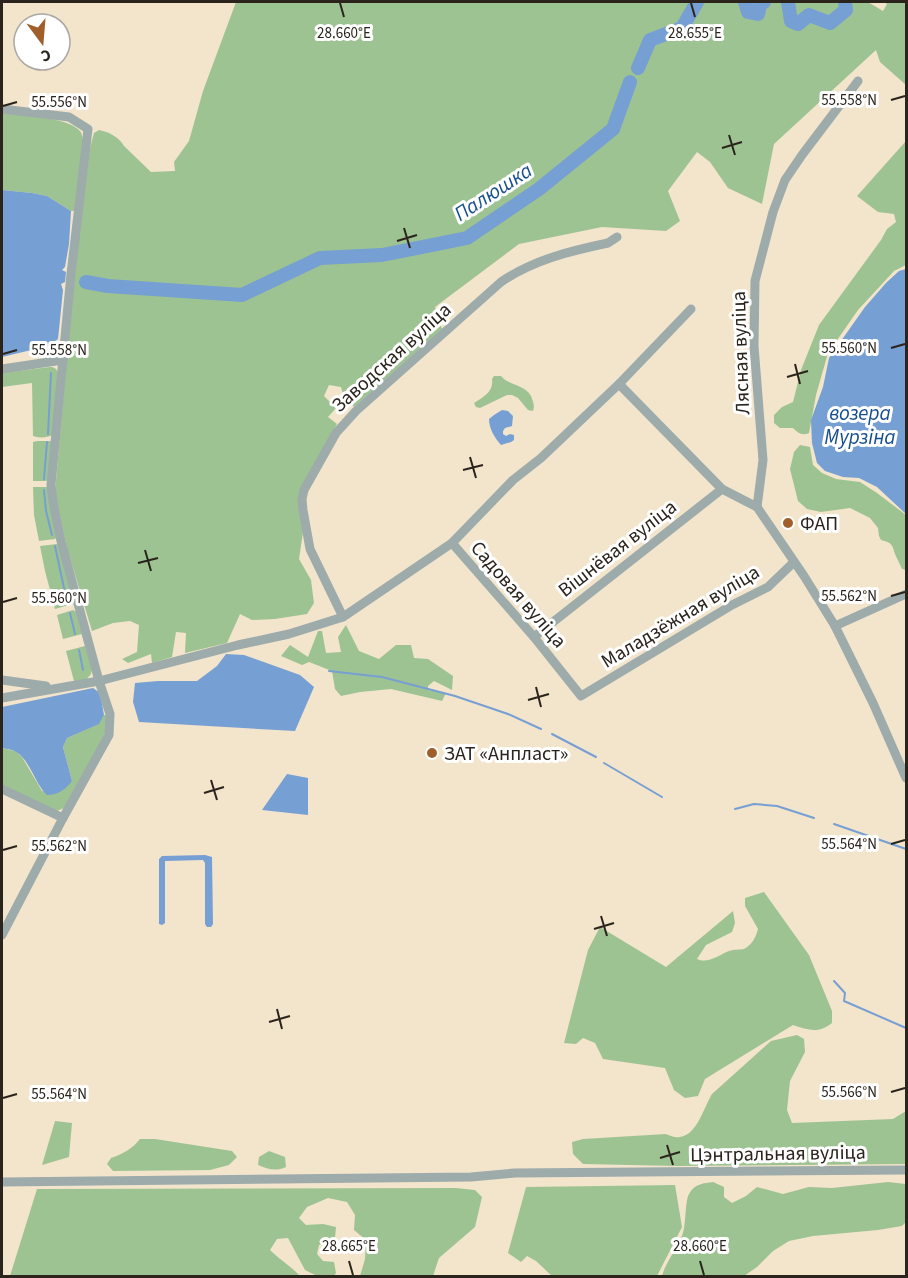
<svg xmlns="http://www.w3.org/2000/svg" width="908" height="1278" viewBox="0 0 908 1278" font-family="'Source Sans 3',sans-serif">
<style>
.green{fill:#9ec392}
.water{fill:#769fd3}
.lines{fill:none;stroke-linecap:round;stroke-linejoin:round}
.stream{stroke:#769fd3;stroke-width:2}
.river{stroke:#769fd3;stroke-width:14}
.minor{stroke:#9dabab;stroke-width:9}
.ticks{fill:none;stroke:#2a241c;stroke-width:2}
.poi-dot{fill:#a05f2a;stroke:#fff;stroke-width:2}
.labels{text-anchor:middle;stroke-width:6;stroke-linejoin:round;paint-order:stroke}
.street-label{font-size:20px;fill:#2a241c;stroke:#fff}
.poi-label{font-size:20px;fill:#2a241c;stroke:#fff;text-anchor:start}
.water-label{font-size:21px;font-style:italic;fill:#174f8e;stroke:#fff}
.ticks-label{font-size:15px;text-anchor:middle;fill:#2a241c;stroke:#fff;stroke-width:6;stroke-linejoin:round;paint-order:stroke}
</style>
<rect width="100%" height="100%" fill="#f3e4cc"/>
<g class="green">
<path d="M236 2H868L883 11 887 4 884 2H906V85L880 62 876 50 774 144 762 204 728 188 710 162 697 152 668 191 680 221 666 231 602 227 519 244 435 307 442 329 354 407 343 394 341 387 329 385 324 396 336 408 328 417 337 424 301 489 303 532 299 559 311 580 314 603 307 614 275 619 252 620 240 614 227 643 185 653 186 633 176 632 172 657 152 663 151 654 128 663 122 659 137 652 139 625 130 621 113 623 92 631 67 548 55 492 74 276 90 148 94 133 99 130C109 132 119 137 124 146L151 172 175 171 174 162 189 141 203 91Z"/>
<path d="M2 113C20 115 68 117 80 131 82 134 82 136 83 140L75 211H71L47 196 32 193 2 190Z"/>
<path d="M906 141V265L894 271 858 310 828 353 816 395 809 433C802 436 798 433 793 428H780L774 423V415L782 407 793 402 801 370 819 325 881 240 887 229 896 222 894 214 878 212 857 196Z"/>
<path d="M50 367C55 367 57 369 58 374L53 435C47 438 38 438 33 436L32 383 2 387V373Z"/>
<path d="M494 376H501C509 386 524 384 531 396 533 402 535 405 533 411L528 410 518 398 512 395H507L480 408 476 407 474 403C483 397 494 392 492 379Z"/>
<polygon points="37,441 50,441 52,443 49,479 46,481 33,481 33,442"/>
<path d="M800 445 810 447 813 465 822 473 836 479 860 482 877 493 906 515V570L902 569C900 564 897 559 895 554 892 544 892 543 881 540L879 536 878 528 870 518 850 508 821 512 807 509 798 501 790 469 794 452Z"/>
<polygon points="33,487 47,487 49,489 57,537 55,539 39,541 34,515"/>
<polygon points="57,544 59,545 73,602 72,604 55,609 45,571 40,546"/>
<polygon points="73,610 76,612 82,634 63,639 57,615"/>
<polygon points="346,625 359,651 379,659 396,645 411,645 414,658 428,659 453,676 452,690 434,681 428,686 428,690 446,693 442,701 391,689 360,692 341,696 335,689 332,671 309,662 302,665 281,656 290,645 308,657 318,631 322,631 326,653 341,652 338,637"/>
<polygon points="85,646 92,669 91,674 86,680 74,681 66,651"/>
<polygon points="104,715 107,715 105,733 95,754 64,808 57,811 2,785 2,748 15,751 22,757 42,791 72,781 63,747 67,738 98,724"/>
<path d="M764 892 809 955 832 1011V1023C818 1034 808 1030 793 1025L705 1079 698 1096 685 1098 674 1090 665 1068 603 1059 595 1043 583 1038 576 1044 564 1043 588 950 600 927 666 967 733 911 735 923 732 932 706 945 697 959C708 964 719 955 729 951 734 949 740 950 744 949 752 945 756 937 758 929L745 906V898Z"/>
<path d="M797 1035 804 1039 805 1052 790 1081 787 1110 792 1123 893 1119 906 1111V1164L676 1166 583 1164 573 1154 572 1142 583 1139 666 1134C671 1136 675 1138 680 1137 697 1135 704 1107 712 1094L771 1041Z"/>
<polygon points="55,1121 72,1123 69,1157 42,1165"/>
<path d="M140 1139H155L232 1151 237 1157 229 1165 210 1170 113 1171 107 1164 111 1158C123 1154 132 1149 140 1139Z"/>
<path d="M269 1151 285 1157 286 1167C275 1172 268 1169 258 1165L259 1157Z"/>
<path d="M713 1182 724 1187V1197L732 1203 746 1196 757 1187 783 1194 809 1187 832 1188 888 1182 906 1184V1222L902 1226 878 1230 813 1236 789 1241 773 1251 757 1267 744 1276H662C666 1261 678 1248 683 1233 686 1223 685 1201 689 1194 694 1184 704 1183 713 1182Z"/>
<polygon points="675,1185 682,1227 657,1276 552,1276 536,1261 527,1256 521,1262 508,1253 526,1187"/>
<path d="M456 1188 475 1190 482 1197 475 1227 439 1258 433 1276H360L365 1259 366 1240 354 1230 355 1215 347 1202 328 1198 307 1207 299 1218 306 1225 323 1224 336 1227 335 1238 319 1245 317 1254 323 1261 334 1262 336 1273 334 1276H317L305 1270 288 1238 277 1239 270 1250C280 1260 291 1266 300 1276H10L37 1189Z"/>
</g>
<g class="water">
<polygon points="2,190 32,193 47,196 71,211 69,244 65,267 62,270 66,272 65,282 61,284 63,290 58,339 48,346 2,357"/>
<polygon points="906,269 906,514 877,487 859,478 843,477 825,471 817,463 812,443 811,420 823,387 829,358 865,307 886,283 899,271"/>
<path d="M502 410 508 411 513 416 512 426 505 428 503 431V434L506 436 510 434 514 435V440L511 442 501 445C495 438 489 429 489 419L494 415Z"/>
<polygon points="226,654 244,655 300,675 314,687 295,731 139,722 133,702 135,683 158,681 197,681 217,666"/>
<path d="M93 688 100 693 104 715 99 724 67 738 63 747 72 781C66 789 58 795 47 795 35 784 30 760 16 752 12 749 6 749 2 748V707Z"/>
<polygon points="287,774 308,778 308,815 262,810"/>
<polygon points="205,855 212,857 213,924 211,927 207,927 205,924 205,863 203,860 165,861 165,923 162,925 159,924 159,859 162,856"/>
</g>
<g class="lines">
<g class="stream">
<polyline points="48,434 51,373"/>
<polyline points="44,479 47,442"/>
<polyline points="44,490 46,511 52,535"/>
<polyline points="55,546 67,602"/>
<polyline points="70,613 75,634"/>
<polyline points="79,650 83,670"/>
<polyline points="329,671 382,677 455,696 508,714 541,729"/>
<polyline points="552,734 596,757"/>
<polyline points="604,763 662,797"/>
<polyline points="735,809 754,804 777,806 814,818"/>
<polyline points="834,824 906,849"/>
<polyline points="834,981 845,993 844,1001 906,1028"/>
</g>
<g class="river">
<polyline points="745,2 748,12 758,14 760,5 764,2"/>
<polyline points="788,2 791,21 798,24 809,15 830,23 846,10 845,2"/>
<polyline points="638,68 650,40 682,28 697,2"/>
<polyline points="86,282 108,286 242,295 320,258 382,255 467,238 539,189 613,129 630,82"/>
</g>
<g class="minor">
<polyline points="2,109 69,117 88,129 71,274 51,485 53,502 61,541 99,681 110,714 109,735 63,818 2,935"/>
<polyline points="2,369 63,360"/>
<polyline points="619,384 691,309"/>
<polyline points="757,507 763,460 754,346 755,281 773,212 785,180 802,155 858,81"/>
<polyline points="452,543 534,637 581,696 732,605 768,587 794,562"/>
<path d="M343 617 310 549 303 510 302 499 304 490 336 433 356 411 501 282C533 260 570 251 608 243L617 237"/>
<polyline points="835,626 906,594"/>
<polyline points="534,637 722,489"/>
<polyline points="2,680 46,686"/>
<polyline points="2,698 99,681 238,645 289,634 343,617 452,543 513,480 541,458 619,384 722,489 757,507 804,576 835,626 873,703 906,778"/>
<polyline points="2,789 63,818"/>
<polyline points="2,1182 471,1177 515,1173 906,1170"/>
</g>
</g>
<path class="ticks" d="M340 3 344 17M691 3 695 17M891 100 905 96M3 106 17 102M729 135 735 155M722 148 742 142M404 228 410 248M397 241 417 235M891 348 905 344M3 354 17 350M795 364 800 384M787 377 808 371M470 457 476 478M463 470 483 465M145 550 151 571M138 563 158 558M891 596 905 592M3 602 17 598M536 687 541 707M528 700 549 694M211 780 217 800M204 793 224 787M891 844 905 840M3 850 17 846M601 916 607 936M594 929 614 923M277 1009 282 1029M269 1022 290 1016M891 1092 905 1088M3 1098 17 1094M667 1145 673 1165M660 1158 680 1152M349 1261 353 1275M700 1261 704 1275"/>
<g class="poi-dot">
<circle cx="788" cy="523" r="6"/>
<circle cx="432" cy="753" r="6"/>
</g>
<g class="labels">
<g class="street-label">
<text transform="translate(740 353) rotate(-92)" y="7">Лясная вуліца</text>
<text transform="translate(391 357) rotate(-42)" y="7">Заводская вуліца</text>
<text transform="translate(617 548) rotate(-38)" y="7">Вішнёвая вуліца</text>
<text transform="translate(519 594) rotate(49)" y="7">Садовая вуліца</text>
<text transform="translate(680 616) rotate(-31)" y="7">Маладзёжная вуліца</text>
<text transform="translate(778 1153) rotate(-1)" y="7">Цэнтральная вуліца</text>
</g>
<g class="poi-label">
<text x="800" y="530">ФАП</text>
<text x="444" y="760">ЗАТ «Анпласт»</text>
</g>
<g class="water-label">
<text transform="translate(493 192) rotate(-33)" y="7">Палюшка</text>
<text x="860" y="420">возера<tspan x="860" dy="24">Мурзіна</tspan></text>
</g>
</g>
<g class="ticks-label">
<text x="344" y="38">28.660°E</text>
<text x="695" y="38">28.655°E</text>
<text x="849" y="105">55.558°N</text>
<text x="59" y="107">55.556°N</text>
<text x="849" y="353">55.560°N</text>
<text x="59" y="355">55.558°N</text>
<text x="849" y="601">55.562°N</text>
<text x="59" y="603">55.560°N</text>
<text x="849" y="849">55.564°N</text>
<text x="59" y="851">55.562°N</text>
<text x="849" y="1097">55.566°N</text>
<text x="59" y="1099">55.564°N</text>
<text x="349" y="1251">28.665°E</text>
<text x="700" y="1251">28.660°E</text>
</g>
<rect width="908" height="1278" fill="none" stroke="#2a241c" stroke-width="6"/>
<g transform="translate(42 42) rotate(164)"><circle r="28" fill="#ffffff" stroke="#aaa7a4" stroke-width="1.5"/>
<path d="M0-4.5L10 22L0 15L-10 22Z" fill="#a05f2a"/>
<text y="-9" font-size="16" font-weight="bold" text-anchor="middle" fill="#2a241c">С</text>
</g>
</svg>
